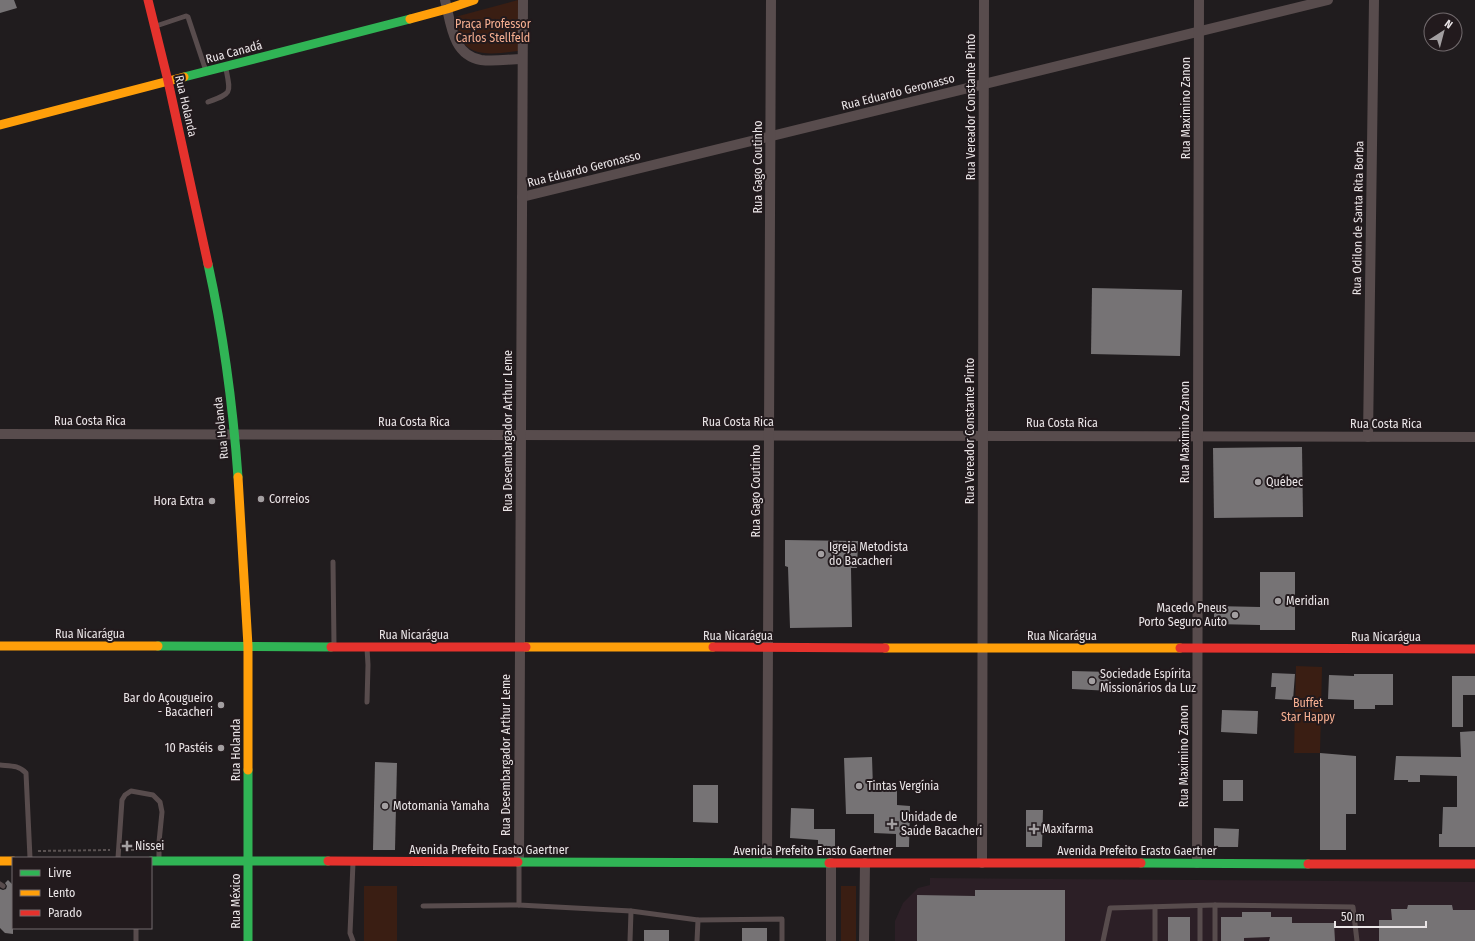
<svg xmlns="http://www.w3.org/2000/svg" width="1475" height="941" viewBox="0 0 1475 941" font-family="'Fira Sans Condensed',sans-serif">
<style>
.built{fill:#2c1f26}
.green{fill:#3a1e13}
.building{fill:#767375}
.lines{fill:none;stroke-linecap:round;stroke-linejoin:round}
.path{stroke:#5a5252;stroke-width:2;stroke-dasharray:3 2;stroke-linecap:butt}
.lane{stroke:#584c4d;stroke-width:5}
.street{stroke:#584c4d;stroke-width:10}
.fast{stroke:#30b455;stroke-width:9}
.slow{stroke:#ff9f0a;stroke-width:9}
.jam{stroke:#e5322d;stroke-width:9}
.poi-dot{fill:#a39fa1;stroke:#221a1d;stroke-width:1.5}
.labels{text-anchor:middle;stroke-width:4;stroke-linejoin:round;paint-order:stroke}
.park-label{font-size:12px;fill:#f7af91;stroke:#221a1d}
.street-label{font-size:12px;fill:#eae5e7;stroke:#221a1d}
.poi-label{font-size:12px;fill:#eae5e7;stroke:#221a1d;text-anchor:start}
</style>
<rect width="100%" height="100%" fill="#201c1e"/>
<polygon class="built" points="930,878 1475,882 1475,941 895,941 895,921 903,903 918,888 930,885"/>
<g class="green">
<path d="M518 0V51C500 53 471 59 461 39 458 32 457 24 455 17Z"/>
<polygon points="1296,666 1322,667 1320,753 1294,753"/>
<rect x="364" y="886" width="33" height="55"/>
<rect x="841" y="886" width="15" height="55"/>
</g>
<g class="building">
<polygon points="0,0 14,0 17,8 0,13"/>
<polygon points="1092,288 1182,290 1180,356 1091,354"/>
<polygon points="1302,447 1303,517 1214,518 1213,448"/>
<polygon points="785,540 858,541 857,568 851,568 852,627 790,628 788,567 785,566"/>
<polygon points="1260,572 1295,572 1295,630 1260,630 1260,625 1214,624 1214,606 1260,607"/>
<polygon points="1072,671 1111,672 1111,691 1072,689"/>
<polygon points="1272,673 1295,674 1293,700 1275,699 1276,687 1271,687"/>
<polygon points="1354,674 1393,674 1393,705 1375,705 1375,709 1354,709 1354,700 1328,699 1329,675 1354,676"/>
<polygon points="1452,676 1475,676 1475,695 1463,695 1463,727 1452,727"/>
<polygon points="1222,710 1258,711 1257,734 1221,732"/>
<polygon points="1475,731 1475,847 1439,847 1439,834 1442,834 1443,807 1457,807 1457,776 1420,775 1420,782 1408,782 1408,780 1394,780 1396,756 1461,757 1460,732"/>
<polygon points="1320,753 1356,756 1356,814 1346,814 1346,850 1320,850"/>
<polygon points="872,757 873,788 897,789 897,805 910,806 909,847 896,847 896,834 874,833 874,814 846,814 844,758"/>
<polygon points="375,762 397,763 395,850 373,850"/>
<rect x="1223" y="780" width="20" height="21"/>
<polygon points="693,785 718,785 718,823 693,822"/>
<polygon points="791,808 814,809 814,829 835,829 835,847 818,846 818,840 790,838"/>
<polygon points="1026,810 1043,810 1042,847 1026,847"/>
<polygon points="1214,828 1239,829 1238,847 1214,847"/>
<polygon points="8,880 13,885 13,934 5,933 0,928 0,889 3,890 6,889 7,886 5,883"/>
<polygon points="975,890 1065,890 1065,941 917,941 917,895 975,896"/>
<polygon points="1408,905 1452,905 1453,910 1475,910 1475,941 1379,941 1379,920 1392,920 1391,909 1407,909"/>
<polygon points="1242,912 1271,912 1271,917 1292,917 1292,923 1334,923 1335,941 1269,941 1270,937 1244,938 1244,941 1221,941 1221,917 1242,917"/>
<rect x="1168" y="917" width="22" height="24"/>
<rect x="742" y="928" width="25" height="13"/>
<rect x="644" y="930" width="25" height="11"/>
</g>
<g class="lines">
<g class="path">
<polyline points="126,850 144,850"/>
<polyline points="38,851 110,850"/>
</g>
<g class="lane">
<polyline points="156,26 186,16 188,17 206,71"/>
<path d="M208 102C232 93 231 94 226 69"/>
<polyline points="333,562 334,645"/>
<polyline points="367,702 368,665 367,648"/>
<path d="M0 765C10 766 19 765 26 773L30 858"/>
<polyline points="118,858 122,800 125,795 131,791 153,795 160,802 162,812 159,842 159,860"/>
<polyline points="519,862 519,905 631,911 698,920 782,919 782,941"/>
<polyline points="353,863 350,933 353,941"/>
<polyline points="0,884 3,886"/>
<polyline points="423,906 519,905"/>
<polyline points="1200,906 1200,941"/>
<polyline points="136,941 136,928"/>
<polyline points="630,941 631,911"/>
<polyline points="697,941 698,920"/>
<polyline points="1103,941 1110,908 1215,905"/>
<polyline points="1155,941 1155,907"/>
<polyline points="1215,941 1215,905 1353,907 1357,941"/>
</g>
<g class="street">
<path d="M445 0C451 23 452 55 481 60 495 62 509 59 522 59"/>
<polyline points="522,197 1328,0"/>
<polyline points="0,434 1475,437"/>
<polyline points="1368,437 1374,0"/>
<polyline points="519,862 523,0"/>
<polyline points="767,862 771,0"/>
<polyline points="982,863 984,0"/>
<polyline points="1197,863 1199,0"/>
<polyline points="831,941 831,863"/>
<polyline points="864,941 865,863"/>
</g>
<g class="fast">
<polyline points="184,77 410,19"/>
<path d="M208 264C223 332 233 407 238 477"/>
<polyline points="158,646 331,647"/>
<polyline points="248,770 248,941"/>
<polyline points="151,861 328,861"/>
<polyline points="518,862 829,863"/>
<polyline points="1141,863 1308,864"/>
</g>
<g class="slow">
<polyline points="410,19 447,9 474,0"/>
<polyline points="0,125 184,77"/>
<polyline points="238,477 248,646 248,770"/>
<polyline points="0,646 158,646"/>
<polyline points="526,647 713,647"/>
<polyline points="885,648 1180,648"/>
<polyline points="0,861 13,861"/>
</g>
<g class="jam">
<polyline points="148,0 168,81 208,264"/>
<polyline points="331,647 526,647"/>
<polyline points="713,647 885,648"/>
<polyline points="1180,648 1475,649"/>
<polyline points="328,861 518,862"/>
<polyline points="829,863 1141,863"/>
<polyline points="1308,864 1475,864"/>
</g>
</g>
<g class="poi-dot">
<circle cx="1258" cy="482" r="4"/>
<circle cx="261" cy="499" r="4"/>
<circle cx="212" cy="501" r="4"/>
<circle cx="821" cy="554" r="4"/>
<circle cx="1278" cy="601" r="4"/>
<circle cx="1235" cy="615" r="4"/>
<circle cx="1092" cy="681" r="4"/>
<circle cx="221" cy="705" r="4"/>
<circle cx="221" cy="748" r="4"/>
<circle cx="859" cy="786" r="4"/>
<circle cx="385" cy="806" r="4"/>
<path d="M890 818h4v4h4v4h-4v4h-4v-4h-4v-4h4z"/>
<path d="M1032 823h4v4h4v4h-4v4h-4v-4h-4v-4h4z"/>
<path d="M125 840h4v4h4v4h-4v4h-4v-4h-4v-4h4z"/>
</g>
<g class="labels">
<g class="park-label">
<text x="493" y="28">Praça Professor<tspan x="493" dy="14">Carlos Stellfeld</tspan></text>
<text x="1308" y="707">Buffet<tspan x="1308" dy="14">Star Happy</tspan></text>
</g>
<g class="street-label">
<text transform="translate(234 52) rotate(-15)" y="4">Rua Canadá</text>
<text transform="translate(898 92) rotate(-14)" y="4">Rua Eduardo Geronasso</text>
<text transform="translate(186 106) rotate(77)" y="4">Rua Holanda</text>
<text transform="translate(971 107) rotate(-90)" y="4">Rua Vereador Constante Pinto</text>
<text transform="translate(1186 108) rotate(-90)" y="4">Rua Maximino Zanon</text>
<text transform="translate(758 167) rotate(-90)" y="4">Rua Gago Coutinho</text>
<text transform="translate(584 169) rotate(-14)" y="4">Rua Eduardo Geronasso</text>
<text transform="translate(1358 218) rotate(-89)" y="4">Rua Odilon de Santa Rita Borba</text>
<text x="90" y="425">Rua Costa Rica</text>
<text x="414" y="426">Rua Costa Rica</text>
<text x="738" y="426">Rua Costa Rica</text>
<text x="1062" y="427">Rua Costa Rica</text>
<text x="1386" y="428">Rua Costa Rica</text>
<text transform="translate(221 428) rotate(-96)" y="4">Rua Holanda</text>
<text transform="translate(508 431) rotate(-90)" y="4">Rua Desembargador Arthur Leme</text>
<text transform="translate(970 431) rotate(-90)" y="4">Rua Vereador Constante Pinto</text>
<text transform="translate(1185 432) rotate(-90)" y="4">Rua Maximino Zanon</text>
<text transform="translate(756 491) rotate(-90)" y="4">Rua Gago Coutinho</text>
<text x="90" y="638">Rua Nicarágua</text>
<text x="414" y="639">Rua Nicarágua</text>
<text x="738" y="640">Rua Nicarágua</text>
<text x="1062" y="640">Rua Nicarágua</text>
<text x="1386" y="641">Rua Nicarágua</text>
<text transform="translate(236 750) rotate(-90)" y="4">Rua Holanda</text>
<text transform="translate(506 755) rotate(-90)" y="4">Rua Desembargador Arthur Leme</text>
<text transform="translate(1184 756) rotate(-90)" y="4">Rua Maximino Zanon</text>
<text x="489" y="854">Avenida Prefeito Erasto Gaertner</text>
<text x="813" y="855">Avenida Prefeito Erasto Gaertner</text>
<text x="1137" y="855">Avenida Prefeito Erasto Gaertner</text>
<text transform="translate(236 901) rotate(-90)" y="4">Rua México</text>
</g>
<g class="poi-label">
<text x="1266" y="486">Québec</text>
<text x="269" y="503">Correios</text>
<text x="204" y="505" text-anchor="end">Hora Extra</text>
<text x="829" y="551">Igreja Metodista<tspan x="829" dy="14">do Bacacheri</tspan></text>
<text x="1286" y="605">Meridian</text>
<text x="1227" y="612" text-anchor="end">Macedo Pneus<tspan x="1227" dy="14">Porto Seguro Auto</tspan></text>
<text x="1100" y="678">Sociedade Espírita<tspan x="1100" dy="14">Missionários da Luz</tspan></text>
<text x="213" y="702" text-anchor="end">Bar do Açougueiro<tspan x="213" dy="14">- Bacacheri</tspan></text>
<text x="213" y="752" text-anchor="end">10 Pastéis</text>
<text x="867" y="790">Tintas Vergínia</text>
<text x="393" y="810">Motomania Yamaha</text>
<text x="901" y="821">Unidade de<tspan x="901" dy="14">Saúde Bacacheri</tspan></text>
<text x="1042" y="833">Maxifarma</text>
<text x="135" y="850">Nissei</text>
</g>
</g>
<rect x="12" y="857" width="140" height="72" fill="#221a1d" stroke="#726b6e"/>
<rect x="20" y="870" width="20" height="6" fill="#30b455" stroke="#726b6e"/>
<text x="48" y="877" font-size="12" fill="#eae5e7">Livre</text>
<rect x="20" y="890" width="20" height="6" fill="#ff9f0a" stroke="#726b6e"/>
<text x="48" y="897" font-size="12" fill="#eae5e7">Lento</text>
<rect x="20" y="910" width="20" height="6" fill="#e5322d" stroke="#726b6e"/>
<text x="48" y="917" font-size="12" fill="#eae5e7">Parado</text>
<g transform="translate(1443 32) rotate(36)"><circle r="19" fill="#221a1d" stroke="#726b6e"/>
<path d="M0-3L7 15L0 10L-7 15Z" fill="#a39fa1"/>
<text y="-6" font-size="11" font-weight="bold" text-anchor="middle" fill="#eae5e7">N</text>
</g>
<path d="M1335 921v6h91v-6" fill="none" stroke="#eae5e7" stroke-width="2"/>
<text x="1341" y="921" font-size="12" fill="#eae5e7" stroke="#221a1d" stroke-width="3" paint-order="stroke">50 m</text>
</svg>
